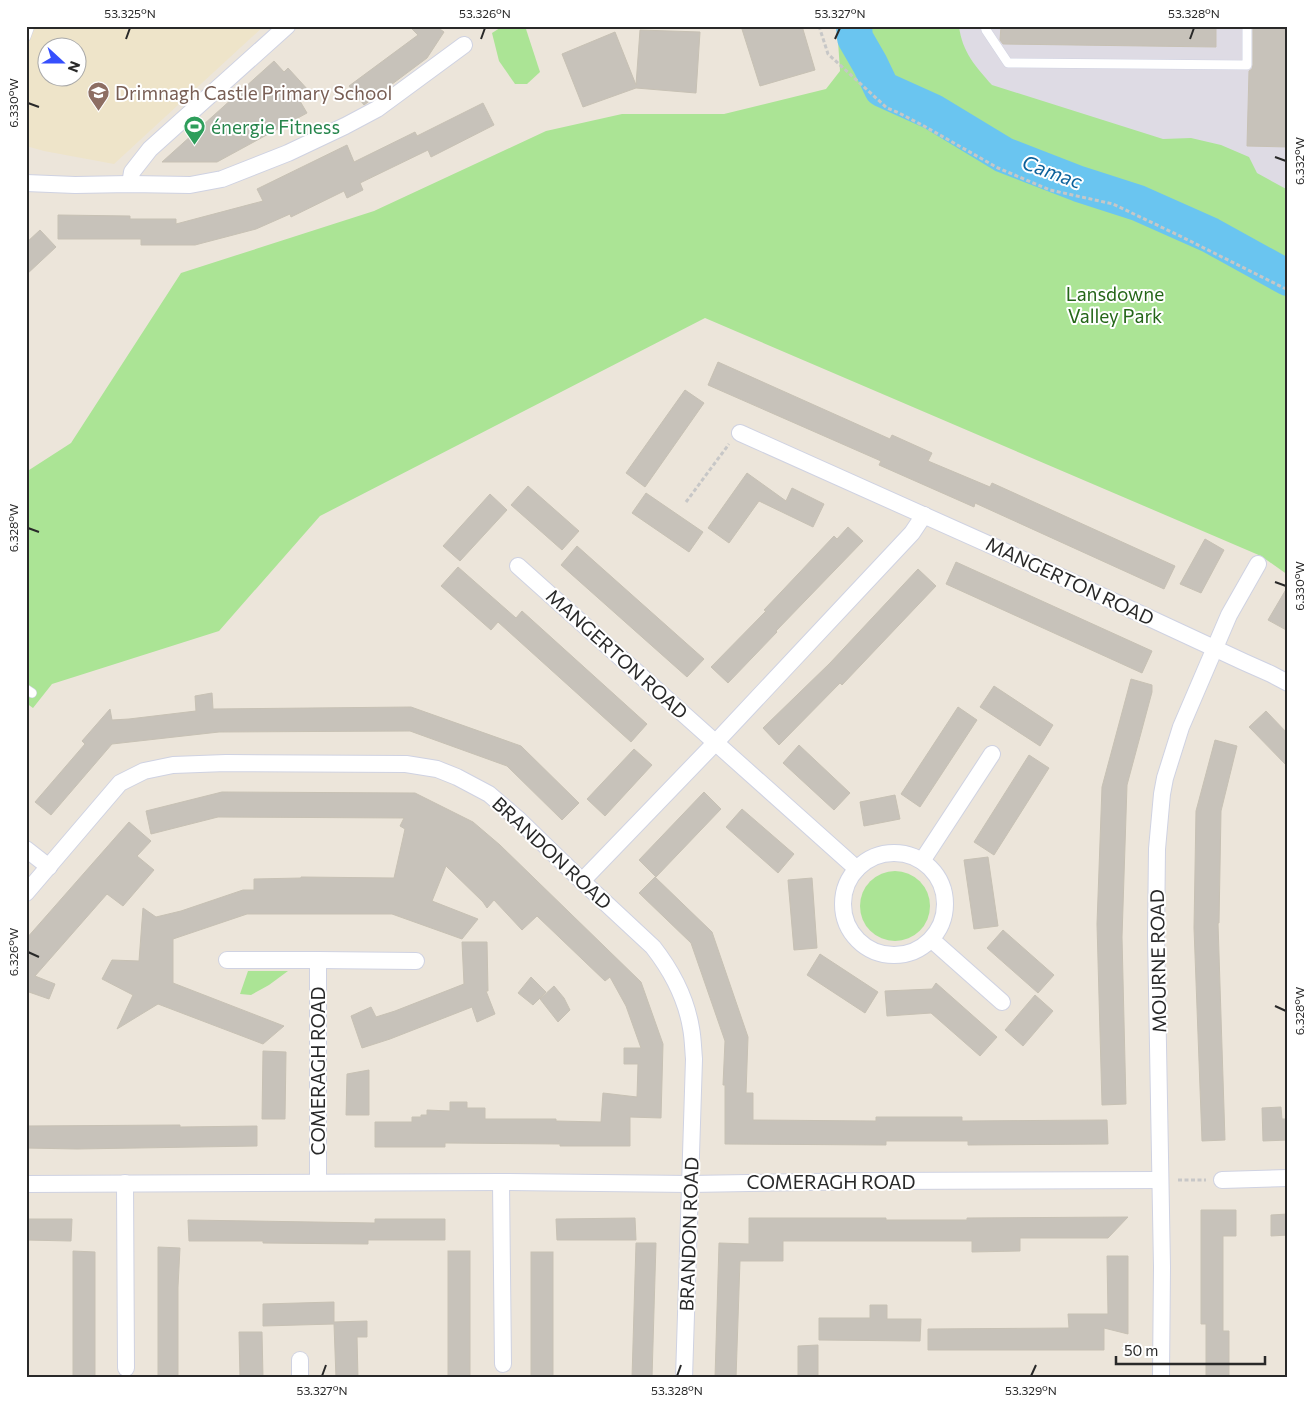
<svg xmlns="http://www.w3.org/2000/svg" width="1314" height="1404" viewBox="0 0 1314 1404" font-family="Commissioner,sans-serif">
<style>
.industrial{fill:#dedbe4}
.education{fill:#eee4c9;fill-rule:evenodd}
.green{fill:#abe495}
.lines{fill:none;stroke-linecap:round;stroke-linejoin:round}
.river{stroke:#6ac5f0;stroke-width:36}
.building{fill:#c7c2ba;stroke:#c7c1b4}
.lane-casing{stroke:#cfd2e2;stroke-width:10}
.street-casing{stroke:#cfd2e2;stroke-width:18}
.path{stroke:#c7c7c7;stroke-width:3;stroke-dasharray:4 2.5;stroke-linecap:butt}
.lane{stroke:#fff;stroke-width:9}
.street{stroke:#fff;stroke-width:16}
.ticks{fill:none;stroke:#292929;stroke-width:2}
.labels{text-anchor:middle;stroke-width:4;stroke-linejoin:round;paint-order:stroke}
.education-label{font-size:19px;fill:#785e54;stroke:#fff;text-anchor:start}
.leisure-label{font-size:19px;fill:#27864d;stroke:#fff;text-anchor:start}
.park-label{font-size:19px;fill:#246618;stroke:#fff}
.street-label{font-size:19px;fill:#292929;stroke:#fff}
.water-label{font-size:20px;font-style:italic;fill:#0b619b;stroke:#fff}
.neatline{fill:none;stroke:#292929;stroke-width:2}
.ticks-label{font-size:12px;text-anchor:middle;fill:#292929}
</style>
<rect width="100%" height="100%" fill="#ece5da"/>
<polygon class="industrial" points="959,26 1288,26 1288,192 965,76"/>
<path class="education" d="M26 26H264L114 164 44 151 26 146ZM48 48H78V78H48Z"/>
<g class="green">
<polygon points="503,26 525,26 540,72 527,84 515,84 499,61 492,33"/>
<path d="M837 26H959C962 52 976 67 992 85L1163 139 1191 138 1221 145 1249 157 1257 173 1288 190V575L1261 556 705 318 320 516 219 631 52 684 33 708 26 703V472L71 443 181 273 374 211 546 131 622 114H724L826 89 840 71Z"/>
<circle cx="895" cy="906" r="35"/>
<polygon points="248,971 288,971 269,985 251,995 240,994"/>
</g>
<g class="lines">
<polyline class="river" points="854,26 855,38 870,64 882,89 933,112 1004,155 1079,184 1138,203 1210,235 1288,278"/>
</g>
<g class="building">
<polygon points="409,26 436,26 444,32 427,58 364,105 349,86 418,35"/>
<polygon points="741,26 802,26 815,70 760,86"/>
<polygon points="1001,26 1216,26 1216,47 1003,44 1000,40"/>
<polygon points="1253,26 1288,26 1288,147 1247,146 1249,71 1252,69 1253,65"/>
<polygon points="640,30 700,32 696,93 636,88 583,107 562,54 615,32 636,85"/>
<polygon points="274,61 284,72 288,68 309,91 297,96 307,113 217,162 162,162"/>
<polygon points="483,103 494,125 431,157 428,150 360,183 363,190 347,198 344,191 291,217 290,214 256,229 195,245 141,245 141,239 58,239 58,215 130,216 130,219 176,219 176,224 263,201 257,189 347,145 354,162 415,132 417,136"/>
<polygon points="40,230 56,247 26,275 26,243"/>
<polygon points="718,362 890,439 892,435 932,453 928,461 990,487 992,483 1175,566 1164,589 975,503 974,507 879,465 881,461 708,385"/>
<polygon points="685,390 704,403 645,487 626,473"/>
<polygon points="747,473 786,501 792,488 824,504 813,527 759,501 729,543 708,528"/>
<polygon points="528,486 579,531 562,550 511,505"/>
<polygon points="646,493 703,532 689,552 632,513"/>
<polygon points="490,494 507,510 460,561 443,546"/>
<polygon points="848,527 863,541 776,631 777,632 728,683 711,667 766,611 764,610 834,536 837,539"/>
<polygon points="1205,539 1224,550 1201,593 1180,584"/>
<polygon points="577,546 704,659 687,677 561,565"/>
<polygon points="956,562 1152,651 1142,673 946,584"/>
<polygon points="458,567 516,618 522,611 647,724 631,742 498,622 491,630 441,586"/>
<polygon points="918,569 936,586 842,685 840,683 779,745 763,728 830,663"/>
<polygon points="1288,586 1288,631 1268,620"/>
<polygon points="1131,679 1152,685 1152,692 1127,785 1122,937 1126,1104 1102,1105 1097,924 1102,787"/>
<polygon points="994,686 1053,725 1040,746 980,707"/>
<polygon points="212,693 213,709 411,707 521,746 579,803 562,820 507,766 410,731 219,732 112,744 51,815 35,802 85,744 82,741 110,709 112,720 129,719 196,711 195,696"/>
<polygon points="958,707 977,720 920,807 901,794"/>
<polygon points="1266,711 1288,734 1288,767 1249,727"/>
<polygon points="1215,740 1237,746 1221,811 1219,923 1218,923 1225,1140 1202,1141 1194,928 1196,811"/>
<polygon points="799,745 850,793 834,810 783,763"/>
<polygon points="634,749 652,765 605,816 587,799"/>
<polygon points="1029,755 1049,768 994,855 974,842"/>
<polygon points="222,792 415,793 473,822 500,845 641,982 663,1044 661,1118 630,1117 630,1146 560,1146 560,1144 445,1143 445,1147 375,1147 375,1122 412,1122 412,1117 421,1117 421,1115 427,1115 427,1110 450,1111 450,1102 467,1102 467,1108 485,1108 485,1119 556,1119 556,1121 601,1122 603,1093 637,1097 638,1064 624,1064 624,1048 641,1048 626,1006 610,977 605,981 537,916 522,930 494,900 487,908 483,902 446,866 432,901 478,919 462,939 392,914 247,914 173,939 173,983 284,1026 263,1044 158,1004 117,1029 133,995 102,979 112,960 139,961 143,908 156,917 181,911 243,890 254,890 254,879 301,878 301,877 394,878 405,829 400,826 404,818 218,817 151,834 146,811"/>
<polygon points="704,792 721,809 656,877 639,860"/>
<polygon points="895,795 900,819 864,826 860,802"/>
<polygon points="742,809 794,854 778,873 726,827"/>
<polygon points="129,822 151,841 137,856 154,870 123,906 107,894 35,976 55,984 49,999 26,991 26,939"/>
<polygon points="988,857 998,926 974,929 964,860"/>
<polygon points="655,877 712,932 748,1037 746,1093 753,1093 753,1120 876,1121 876,1117 962,1117 962,1121 1107,1120 1108,1144 968,1145 968,1141 886,1141 886,1145 725,1144 725,1085 723,1085 725,1041 691,943 639,893"/>
<polygon points="812,878 817,948 794,950 788,880"/>
<polygon points="1003,930 1054,975 1038,993 987,948"/>
<polygon points="462,942 487,942 488,991 486,991 495,1014 477,1022 472,1007 390,1039 362,1048 351,1016 371,1007 376,1017 395,1011 464,984"/>
<polygon points="820,954 878,992 865,1013 807,975"/>
<polygon points="531,977 546,992 533,1005 518,993"/>
<polygon points="936,983 997,1037 980,1056 931,1013 887,1016 885,991 932,989"/>
<polygon points="554,986 564,998 570,1010 558,1022 540,999"/>
<polygon points="1035,995 1053,1011 1023,1046 1005,1030"/>
<polygon points="263,1051 286,1052 285,1119 262,1119"/>
<polygon points="369,1070 369,1115 346,1115 347,1074"/>
<polygon points="1281,1107 1282,1119 1288,1119 1288,1140 1263,1141 1262,1108"/>
<polygon points="180,1125 180,1127 257,1126 257,1146 77,1149 26,1148 26,1126"/>
<polygon points="1201,1210 1236,1210 1236,1236 1223,1236 1223,1331 1229,1331 1229,1378 1206,1378 1206,1324 1201,1324"/>
<polygon points="1288,1214 1288,1235 1271,1236 1271,1215"/>
<polygon points="1128,1217 1108,1238 1020,1238 1020,1251 972,1252 972,1241 783,1241 783,1261 740,1261 736,1378 715,1378 719,1243 749,1244 749,1218 886,1218 886,1220 967,1220 967,1218"/>
<polygon points="635,1218 636,1240 557,1240 556,1219"/>
<polygon points="26,1219 72,1219 71,1241 26,1240"/>
<polygon points="375,1219 445,1219 445,1240 368,1240 368,1244 263,1243 263,1241 189,1241 188,1220 375,1223"/>
<polygon points="636,1243 656,1243 652,1378 632,1378"/>
<polygon points="158,1247 180,1248 178,1287 178,1378 158,1378"/>
<polygon points="73,1251 95,1252 95,1378 73,1378"/>
<rect x="448" y="1251" width="22" height="127"/>
<rect x="531" y="1252" width="22" height="126"/>
<polygon points="1107,1256 1128,1256 1128,1334 1104,1328 1104,1350 928,1350 928,1329 1069,1328 1068,1314 1108,1314"/>
<polygon points="334,1302 334,1322 367,1321 367,1337 357,1337 358,1378 336,1378 334,1324 263,1326 263,1304"/>
<polygon points="870,1305 887,1305 887,1319 921,1319 920,1341 819,1340 819,1318 870,1318"/>
<polygon points="239,1332 262,1332 263,1378 240,1378"/>
<polygon points="818,1345 818,1378 798,1378 798,1346"/>
</g>
<g class="lines">
<defs>
<g id="lane">
<polyline points="985,26 986,30 1008,63 1247,65 1247,26"/>
<polyline points="26,37 30,26"/>
<polyline points="26,689 32,693"/>
</g>
<g id="street">
<polyline points="26,183 75,185 130,184 190,185 222,179 288,153 345,126 377,109 464,45"/>
<polyline points="130,184 132,172 150,149 287,26"/>
<polyline points="740,433 1046,570 1244,662 1271,674 1288,683"/>
<polyline points="518,566 857,869"/>
<polyline points="26,849 49,867"/>
<circle cx="894" cy="904" r="51"/>
<polyline points="922,861 992,754"/>
<polyline points="582,881 716,742 912,533 924,515"/>
<path d="M26 893 120 783 144 771 173 765 226 763 406 764 437 769 457 777 489 794 518 819 582 881 653 947C671 970 686 998 691 1028 693 1038 693 1048 694 1059L684 1378"/>
<polyline points="932,940 1002,1002"/>
<polyline points="227,960 318,960 416,961"/>
<polyline points="1222,1180 1288,1178"/>
<polyline points="318,1182 318,960"/>
<polyline points="501,1182 503,1364"/>
<polyline points="125,1183 126,1368"/>
<polyline points="26,1184 501,1182 690,1184 871,1181 1160,1180"/>
<polyline points="300,1360 300,1378"/>
<polyline points="1161,1378 1162,1267 1156,935 1157,849 1162,794 1165,778 1181,727 1229,615 1258,564"/>
</g>
</defs>
<use href="#lane" class="lane-casing"/>
<use href="#street" class="street-casing"/>
<g class="path">
<polyline points="819,26 828,54 887,108 899,113 924,126 998,168 1050,190 1113,204 1180,236 1288,290"/>
<polyline points="686,502 729,444"/>
<polyline points="1178,1180 1206,1180"/>
</g>
<use href="#lane" class="lane"/>
<use href="#street" class="street"/>
</g>
<path class="ticks" d="M126 39 130 28M481 39 485 28M835 39 840 28M1190 39 1194 28M28 103 39 107M1275 157 1286 161M28 528 39 532M1275 582 1286 586M28 952 39 957M1275 1006 1286 1011M322 1376 326 1365M677 1376 681 1365M1031 1376 1036 1365"/>
<defs>
<symbol id="school-pin" viewBox="-11 -11 22 30"><path d="M0 17L-7.5 6A9.5 9.5 0 1 1 7.5 6Z" fill="#8d6e63" stroke="#fff"/><path d="M0-5L7-2L0 1L-7-2ZM-4 1L0 2.5L4 1V4Q0 6-4 4Z" fill="#fff"/></symbol>
<symbol id="stadium-pin" viewBox="-11 -11 22 30"><path d="M0 17L-7.5 6A9.5 9.5 0 1 1 7.5 6Z" fill="#2e9e5b" stroke="#fff"/><path d="M0-5a6.5 5 0 1 0 0 10a6.5 5 0 1 0 0-10ZM-3.5-1.8h7v3.6h-7Z" fill="#fff"/></symbol>
</defs>
<g fill-rule="evenodd">
<use href="#school-pin" x="86" y="80" width="25" height="34"/>
<use href="#stadium-pin" x="182" y="114" width="25" height="34"/>
</g>
<g class="labels">
<g class="education-label">
<text x="115" y="100">Drimnagh Castle Primary School</text>
</g>
<g class="leisure-label">
<text x="211" y="134">énergie Fitness</text>
</g>
<g class="park-label">
<text x="1115" y="301">Lansdowne<tspan x="1115" dy="22">Valley Park</tspan></text>
</g>
<g class="street-label">
<text transform="translate(1070 581) rotate(25)" y="7">MANGERTON ROAD</text>
<text transform="translate(617 654) rotate(42)" y="7">MANGERTON ROAD</text>
<text transform="translate(552 853) rotate(43)" y="7">BRANDON ROAD</text>
<text transform="translate(1158 961) rotate(-91)" y="7">MOURNE ROAD</text>
<text transform="translate(318 1071) rotate(-90)" y="7">COMERAGH ROAD</text>
<text x="831" y="1189">COMERAGH ROAD</text>
<text transform="translate(689 1234) rotate(-88)" y="7">BRANDON ROAD</text>
</g>
<g class="water-label">
<text transform="translate(1052 172) rotate(20)" y="7">Camac</text>
</g>
</g>
<rect width="1314" height="1404" fill="none" stroke="#ffffff" stroke-width="55"/>
<g transform="translate(62 62) rotate(111)"><circle r="24" fill="#ffffff" stroke="#a9a9a9"/>
<path d="M0-4L9 19L0 12L-9 19Z" fill="#364ffd"/>
<text y="-8" font-size="14" font-weight="bold" text-anchor="middle" fill="#292929">N</text>
</g>
<path d="M1116 1356v8h149v-8" fill="none" stroke="#292929" stroke-width="2.5"/>
<text x="1124" y="1356" font-size="15" fill="#292929" stroke="#ffffff" stroke-width="4" paint-order="stroke">50 m</text>
<rect x="28" y="28" width="1258" height="1348" class="neatline"/>
<g class="ticks-label">
<text x="130" y="18">53.325°N</text>
<text x="485" y="18">53.326°N</text>
<text x="840" y="18">53.327°N</text>
<text x="1194" y="18">53.328°N</text>
<text transform="translate(14 103) rotate(-90)" y="4">6.330°W</text>
<text transform="translate(1300 161) rotate(-90)" y="4">6.332°W</text>
<text transform="translate(14 528) rotate(-90)" y="4">6.328°W</text>
<text transform="translate(1300 586) rotate(-90)" y="4">6.330°W</text>
<text transform="translate(14 952) rotate(-90)" y="4">6.326°W</text>
<text transform="translate(1300 1011) rotate(-90)" y="4">6.328°W</text>
<text x="322" y="1395">53.327°N</text>
<text x="677" y="1395">53.328°N</text>
<text x="1031" y="1395">53.329°N</text>
</g>
</svg>
